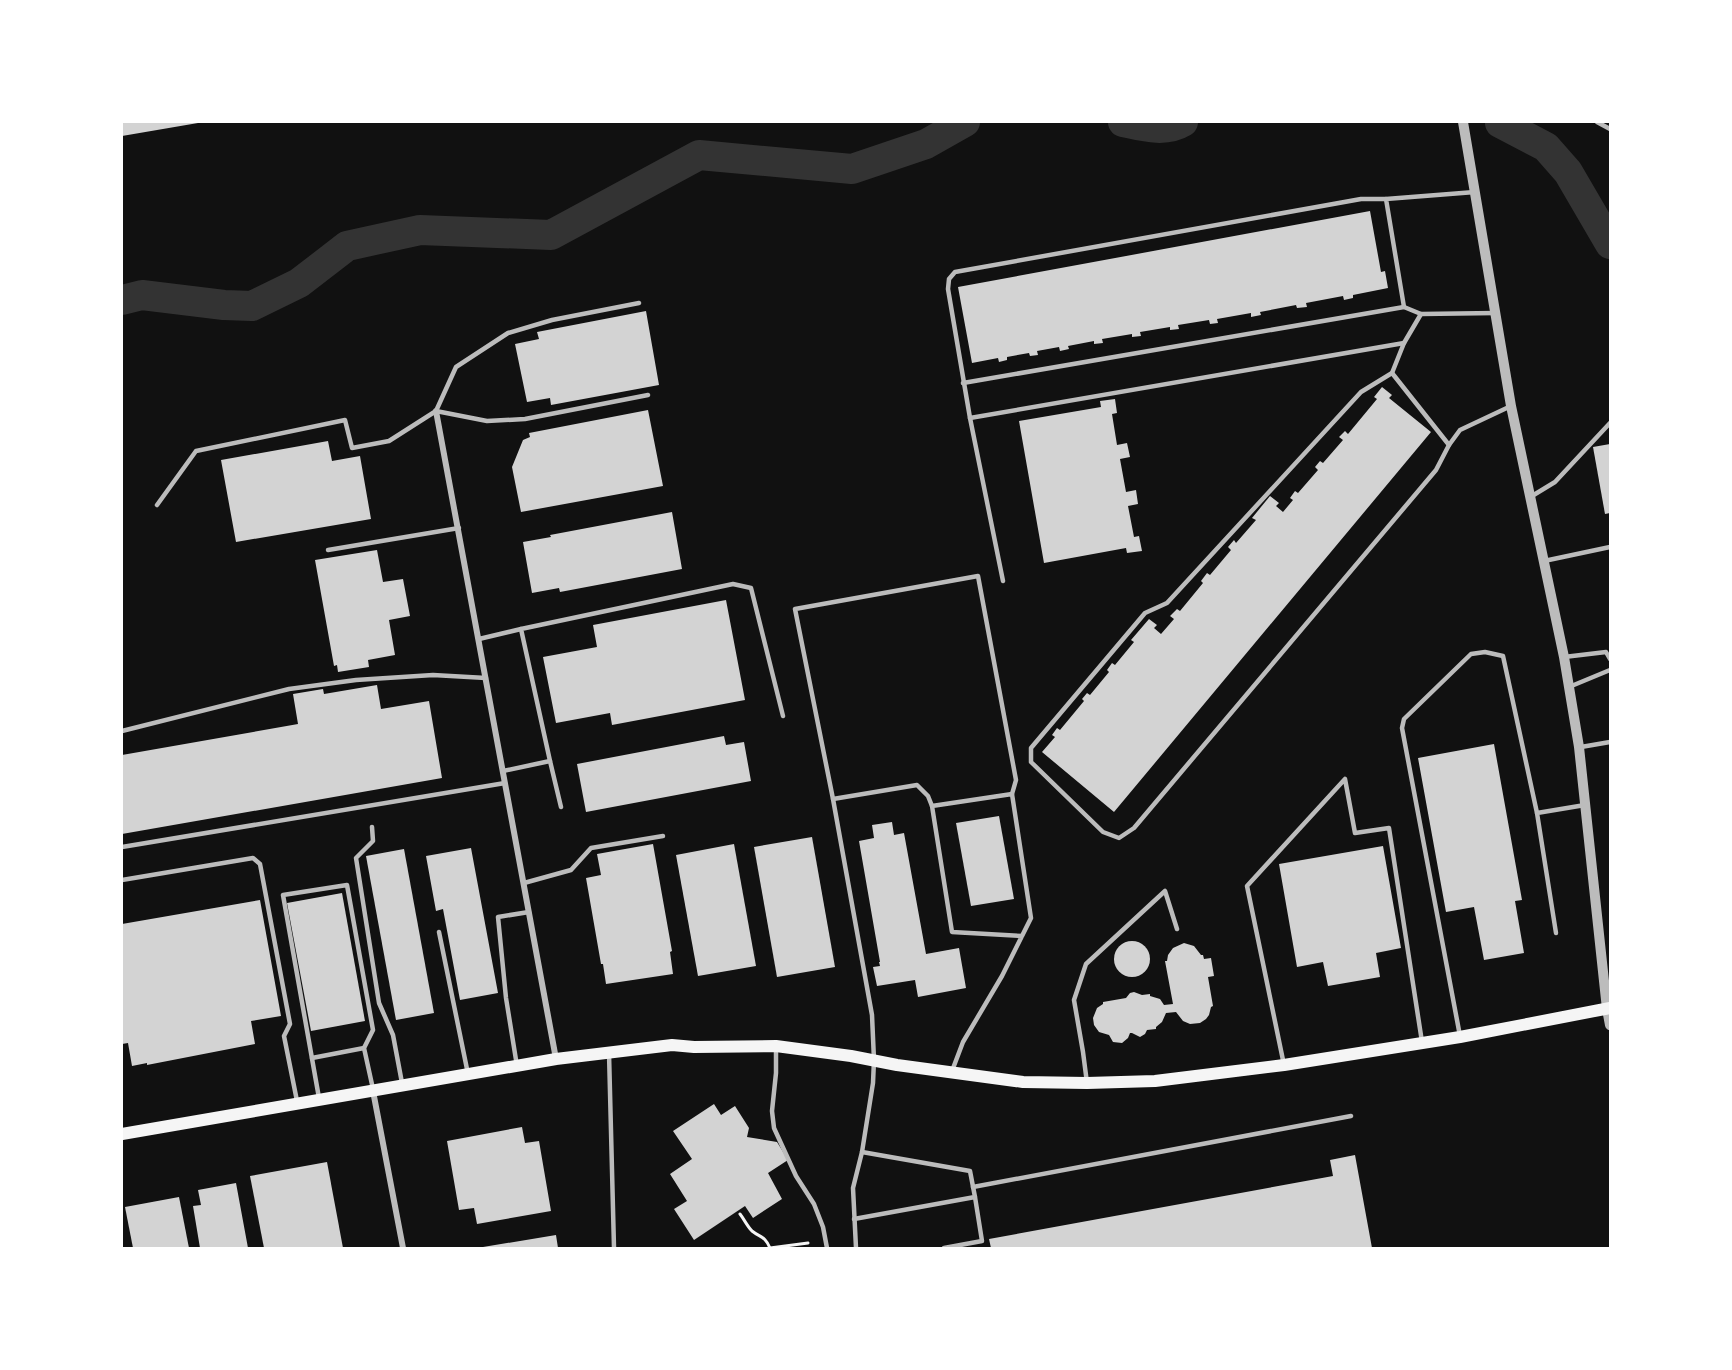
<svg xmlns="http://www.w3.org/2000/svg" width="1732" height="1370" viewBox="0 0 1732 1370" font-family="Signika,sans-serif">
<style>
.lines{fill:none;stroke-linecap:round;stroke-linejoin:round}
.river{stroke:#333;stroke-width:30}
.building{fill:#d3d3d3}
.path{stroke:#f5f5f5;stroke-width:3}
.service{stroke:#bcbcbc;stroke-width:4.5}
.minor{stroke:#bcbcbc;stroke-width:6}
.tertiary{stroke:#bcbcbc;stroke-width:10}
.secondary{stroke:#f5f5f5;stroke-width:12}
</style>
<rect width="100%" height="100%" fill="#111"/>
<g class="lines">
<g class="river">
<path d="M1123 122C1142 126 1165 133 1183 122"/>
<polyline points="1500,123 1546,147 1568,172 1610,244"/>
<polyline points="122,300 142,295 224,305 252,306 299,283 347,246 420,230 551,235 699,155 852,169 926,144 965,122"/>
</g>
</g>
<g class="building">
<polygon points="122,122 198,122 198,123 122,136"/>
<polygon points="1370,211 1381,272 1385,271 1388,288 1353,295 1353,298 1344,300 1343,296 1306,303 1307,307 1297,308 1296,305 1260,312 1261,315 1251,317 1251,313 1217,319 1218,323 1210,324 1209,320 1178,325 1179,329 1170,330 1170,327 1140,332 1141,336 1132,337 1132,334 1102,339 1103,343 1094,344 1094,341 1068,346 1069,349 1060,351 1059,347 1037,351 1038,355 1030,356 1029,353 1007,357 1007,360 999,362 998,358 972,363 958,287"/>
<polygon points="646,311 659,385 551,405 550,398 527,402 515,344 539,339 537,332"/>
<polygon points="1382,387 1392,395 1389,398 1431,432 1114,812 1042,752 1055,737 1052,735 1057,728 1060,730 1084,701 1082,699 1087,693 1090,695 1109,672 1107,670 1112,663 1115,665 1134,642 1131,640 1149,619 1157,625 1154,628 1161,634 1174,619 1170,616 1177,609 1180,611 1203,583 1201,581 1207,573 1210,575 1231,550 1228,547 1234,540 1236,543 1256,520 1252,518 1270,496 1279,503 1276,506 1283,512 1293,500 1290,498 1295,491 1298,493 1318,470 1315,467 1320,461 1323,463 1343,440 1339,437 1345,431 1348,434 1377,399 1374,397"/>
<polygon points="1115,399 1117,413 1112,414 1117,445 1127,443 1130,457 1120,459 1126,492 1136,490 1138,504 1128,506 1134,537 1139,536 1142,551 1127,553 1126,548 1044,563 1019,421 1101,407 1100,401"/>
<polygon points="648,410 663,486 521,512 512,467 523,440 530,437 529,433"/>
<polygon points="328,441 332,461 360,456 371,519 236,542 221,460"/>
<polygon points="1610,444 1610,513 1605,514 1593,447"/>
<polygon points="672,512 682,569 560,592 559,588 532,593 523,542 551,537 550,535"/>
<polygon points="377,550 383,582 403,579 410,616 389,620 395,655 368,660 369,667 338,672 337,665 334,666 315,560"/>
<polygon points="726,600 745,700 612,725 610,713 556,723 543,657 597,647 593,625"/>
<polygon points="377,685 381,709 429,701 442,778 122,834 122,755 298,724 293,694 323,689 324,694"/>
<polygon points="724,736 726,745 744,742 751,781 586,812 577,764"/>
<polygon points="1494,744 1522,900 1515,901 1524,953 1484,960 1474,907 1446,912 1418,758"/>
<polygon points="999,816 1014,899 971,906 956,823"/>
<polygon points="892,822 894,835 904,833 926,954 959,948 966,988 918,997 915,980 877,986 873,967 880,966 879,962 880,962 859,841 874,838 872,825"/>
<polygon points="812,837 835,967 777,977 754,847"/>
<polygon points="653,844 672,951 670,952 673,974 606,984 603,964 601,964 586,878 601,875 597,854"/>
<polygon points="734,844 756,966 698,976 676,855"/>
<polygon points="1383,846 1401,948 1376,953 1380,977 1328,986 1323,962 1297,967 1279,864"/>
<polygon points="471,848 498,993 460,1000 443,909 436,911 426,856"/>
<polygon points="404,849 434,1013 396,1020 366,856"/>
<polygon points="342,893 365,1021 311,1031 287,903"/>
<polygon points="260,900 281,1016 251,1021 255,1044 147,1065 147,1063 132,1066 128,1043 122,1044 122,924"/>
<circle cx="1132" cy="959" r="18"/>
<polygon points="1184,943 1194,946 1201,955 1203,955 1204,959 1211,958 1214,976 1208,977 1213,1006 1211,1007 1209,1015 1206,1019 1200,1023 1190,1024 1183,1021 1176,1012 1166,1013 1162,1022 1156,1027 1156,1029 1147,1030 1145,1034 1140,1037 1132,1033 1130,1033 1128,1038 1122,1043 1113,1042 1109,1035 1099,1032 1094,1025 1093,1018 1097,1008 1103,1004 1103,1002 1126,998 1130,993 1134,992 1142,995 1150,994 1150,996 1160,999 1164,1005 1173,1004 1165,961 1167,961 1168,955 1173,948"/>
<polygon points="714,1104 721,1115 735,1106 749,1128 747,1137 777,1142 788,1160 768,1173 782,1199 753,1218 745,1206 694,1240 674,1209 687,1201 670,1174 692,1159 673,1131"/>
<polygon points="522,1127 525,1143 539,1141 551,1211 477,1224 474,1208 459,1210 447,1141"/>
<polygon points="1355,1155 1372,1248 991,1248 989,1239 1333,1176 1330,1160"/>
<polygon points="327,1162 343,1248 264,1248 250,1176"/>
<polygon points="236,1183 248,1248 200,1248 193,1206 201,1205 198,1190"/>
<polygon points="179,1197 189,1248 133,1248 125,1207"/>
<polygon points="556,1235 558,1248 483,1248 483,1247"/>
</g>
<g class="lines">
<g class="path">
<path d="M740 1214C744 1219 747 1226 752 1231 761 1238 765 1236 770 1248"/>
<polyline points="770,1248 808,1243"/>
</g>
<g class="service">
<polyline points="1597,122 1610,129"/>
<polyline points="1475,192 1386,199 1404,307 1421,314 1496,313"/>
<polyline points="1421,314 1404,343 1392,373 1361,392 1167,603 1145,613 1031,748 1031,762 1103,832 1119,838 1134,828 1436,470 1449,445 1460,430 1511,406"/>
<polyline points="1392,373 1449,445"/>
<polyline points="963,383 1404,307"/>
<polyline points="436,411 487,421 525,419 648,395"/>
<polyline points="970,418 1404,343"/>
<polyline points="1532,496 1555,482 1610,423"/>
<polyline points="157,505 196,451 345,420 352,448 389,441 436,411 456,367 508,333 552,320 639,303"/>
<polyline points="328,550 459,528"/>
<polyline points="1544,561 1610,547"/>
<polyline points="1003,581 970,418 948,289 949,279 955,272 1361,199 1386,199"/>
<polyline points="479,639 521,629"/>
<polyline points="1564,657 1606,652 1610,659"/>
<polyline points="1569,687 1610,670"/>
<polyline points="122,731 289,689 356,680 433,675 486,678"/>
<polyline points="1581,747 1610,742"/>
<polyline points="550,761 561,807"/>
<polyline points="503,771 550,761 521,629 733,584 751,588 783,716"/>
<polyline points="833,799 917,785 928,796 932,806"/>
<polyline points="372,827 373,841 356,858 379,1003 393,1035 402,1083"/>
<polyline points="122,847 505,783"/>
<polyline points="122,880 253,858 260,864 290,1024 284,1036 297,1101"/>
<polyline points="524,883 571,870 591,848 663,836"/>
<polyline points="439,932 468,1074"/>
<polyline points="1556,933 1537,813 1585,805"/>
<polyline points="1460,1036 1402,728 1404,719 1471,654 1485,652 1503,656 1537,813"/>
<polyline points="776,1046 776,1073 772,1111 774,1128 796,1176 814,1204 823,1227 827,1248"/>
<polyline points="609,1053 614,1248"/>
<polyline points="312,1058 364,1048"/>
<polyline points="1284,1065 1247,886 1345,779 1355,833 1389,828 1422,1042"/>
<polyline points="517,1066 506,998 498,917 529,912"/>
<polyline points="952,1071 963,1042 1002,976 1031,918 1012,794 932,806 952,932 1022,936"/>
<polyline points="1087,1083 1083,1052 1074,1000 1086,964 1165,891 1177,929"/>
<polyline points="319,1098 283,895 347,885 373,1030 364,1048 373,1089"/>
<polyline points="973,1187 1351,1116"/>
<polyline points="854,1219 975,1197 970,1171 862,1152"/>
<polyline points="856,1248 853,1188 862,1152 873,1083 874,1060 872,1015 833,799 795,609 978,576 1016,780 1012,794"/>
<polyline points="944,1248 982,1241 975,1197"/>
</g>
<g class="minor">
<polyline points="436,411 556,1059"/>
<polyline points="373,1091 403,1248"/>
</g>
<polyline class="tertiary" points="1463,122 1511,406 1564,657 1579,747 1607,1009 1610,1025"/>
<polyline class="secondary" points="122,1134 556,1059 672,1045 694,1047 776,1046 851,1056 897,1065 1023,1082 1087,1083 1155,1081 1284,1065 1460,1037 1610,1008"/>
</g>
<rect width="1732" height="1370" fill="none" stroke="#ffffff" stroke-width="246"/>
</svg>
